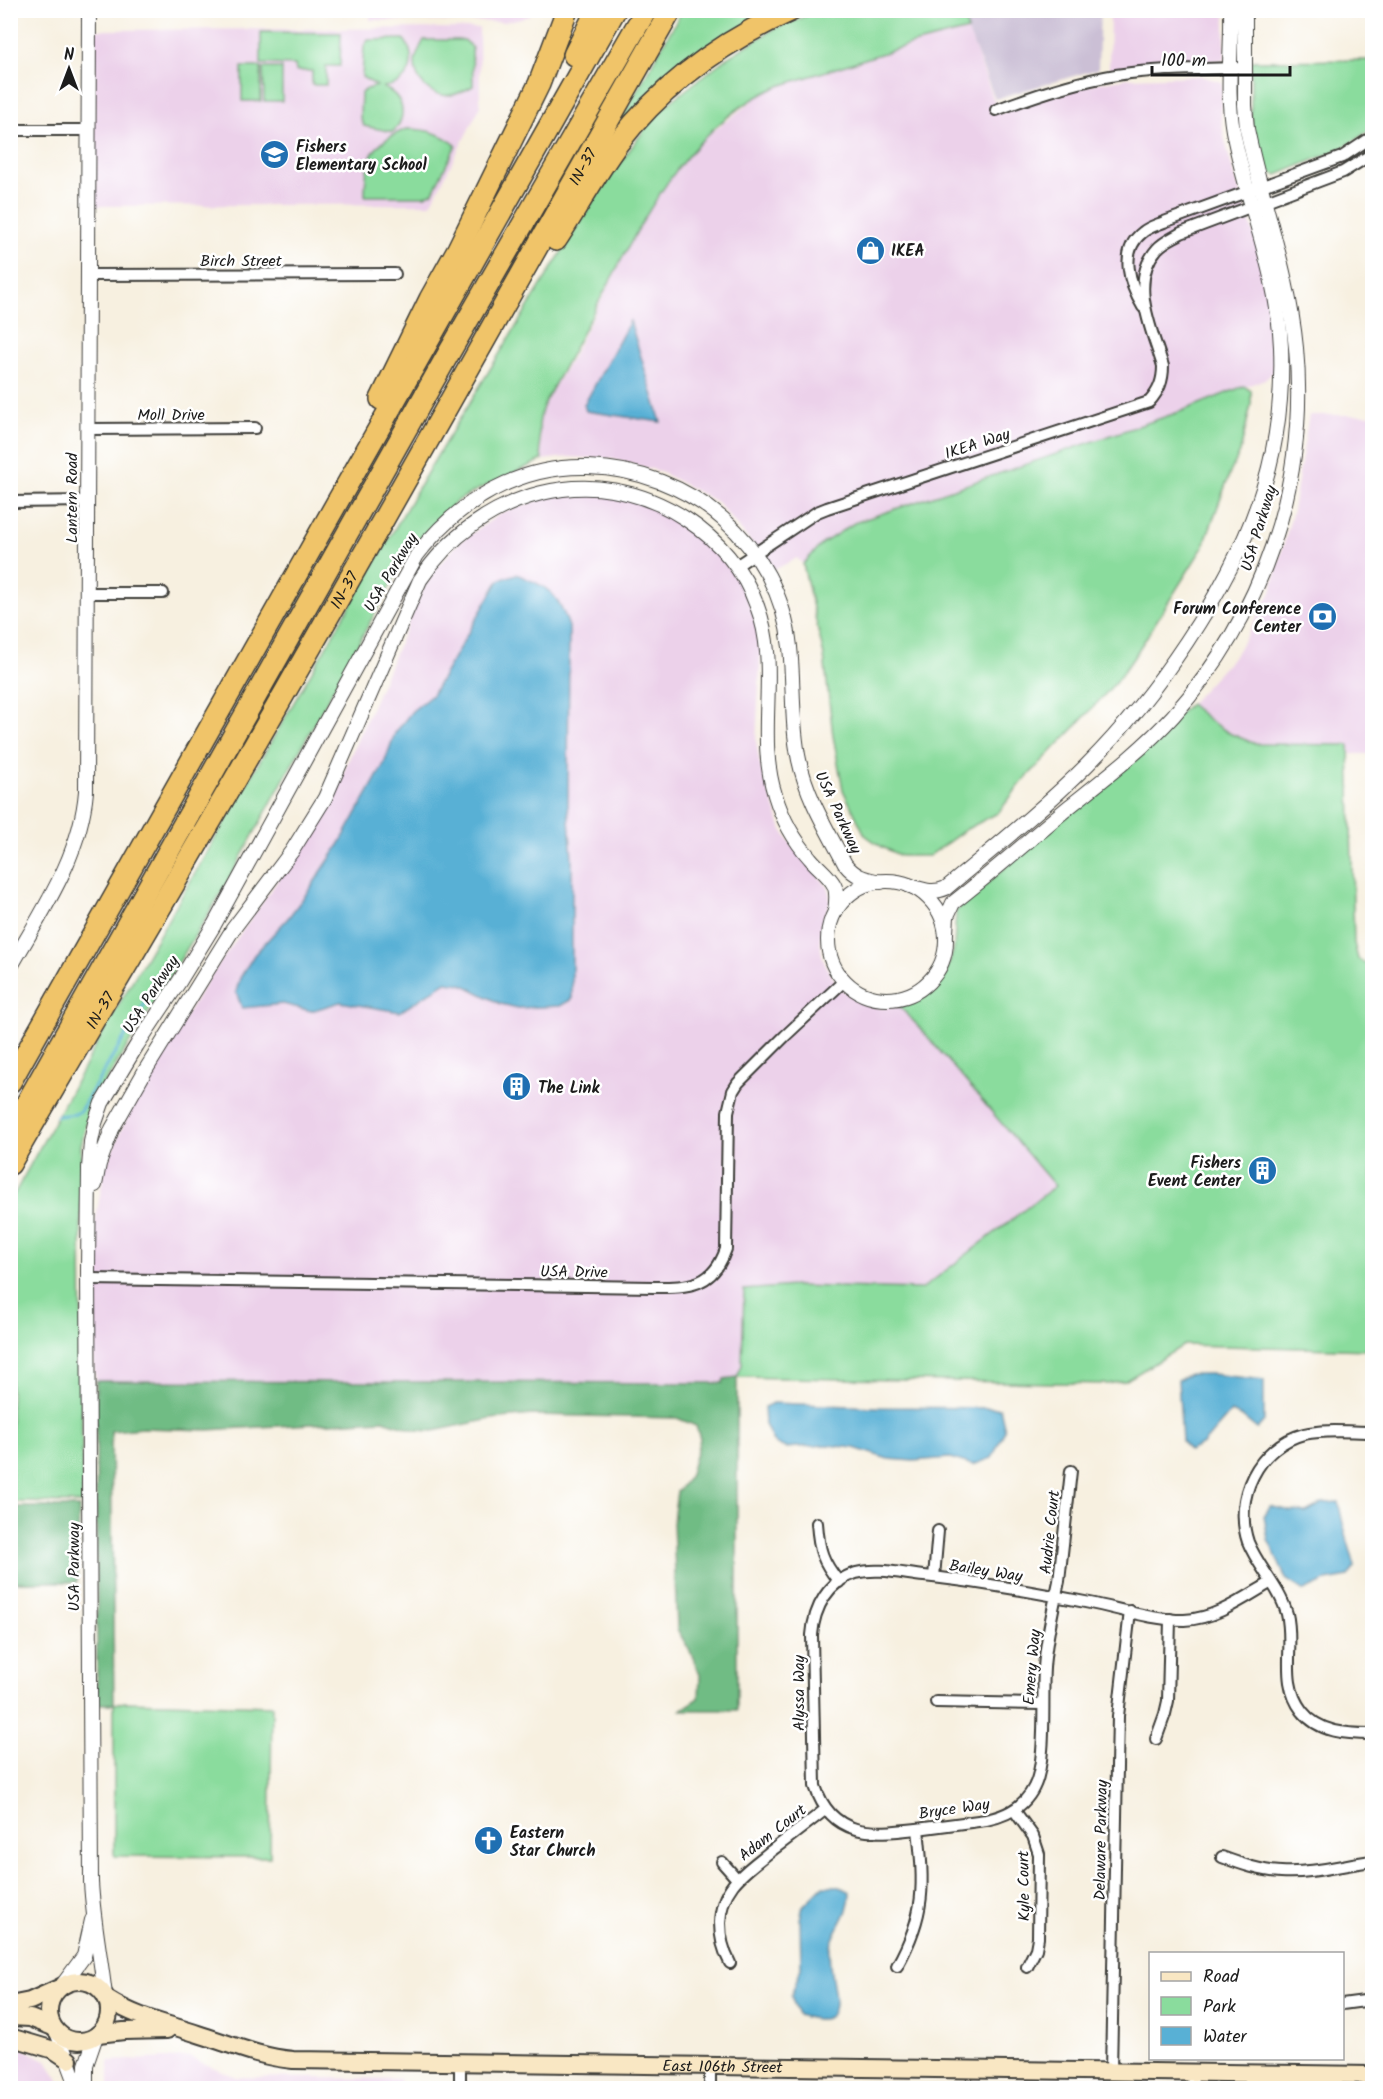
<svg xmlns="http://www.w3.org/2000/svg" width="1383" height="2099" viewBox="0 0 1383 2099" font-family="Kalam,sans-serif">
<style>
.built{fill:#ecd1ea}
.industrial{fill:#cbbfd5}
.green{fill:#8adc9d;stroke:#537c5c;stroke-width:1.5}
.forest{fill:#6fbc84;stroke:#466c50;stroke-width:1.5}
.water{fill:#58b0d5;stroke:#3a6678;stroke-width:1.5}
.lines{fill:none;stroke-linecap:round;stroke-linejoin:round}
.stream{stroke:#58b0d5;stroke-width:3}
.minor-casing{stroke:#3d3c39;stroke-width:14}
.tertiary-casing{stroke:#3d3c39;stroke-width:16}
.secondary-casing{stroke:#3d3c39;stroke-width:20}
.motorway-casing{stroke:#3d3c39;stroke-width:24}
.minor{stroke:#fff;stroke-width:10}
.tertiary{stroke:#fff;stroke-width:14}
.secondary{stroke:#f9e7c3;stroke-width:16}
.motorway{stroke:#f0c469;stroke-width:21}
.labels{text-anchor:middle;stroke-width:5;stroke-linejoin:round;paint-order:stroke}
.poi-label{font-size:16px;font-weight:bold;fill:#1c1c1c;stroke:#fff;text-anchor:start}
.street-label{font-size:16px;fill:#1c1c1c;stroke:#fff}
</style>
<rect width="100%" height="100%" fill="#fff"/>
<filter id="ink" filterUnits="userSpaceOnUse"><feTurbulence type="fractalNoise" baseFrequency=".0167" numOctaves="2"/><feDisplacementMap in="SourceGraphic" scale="12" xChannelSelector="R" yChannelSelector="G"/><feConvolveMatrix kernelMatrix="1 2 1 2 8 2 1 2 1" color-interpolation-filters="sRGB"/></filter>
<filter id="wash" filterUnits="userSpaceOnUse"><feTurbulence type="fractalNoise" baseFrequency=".008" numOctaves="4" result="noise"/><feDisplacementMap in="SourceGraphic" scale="24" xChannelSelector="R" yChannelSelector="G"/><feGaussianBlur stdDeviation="1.35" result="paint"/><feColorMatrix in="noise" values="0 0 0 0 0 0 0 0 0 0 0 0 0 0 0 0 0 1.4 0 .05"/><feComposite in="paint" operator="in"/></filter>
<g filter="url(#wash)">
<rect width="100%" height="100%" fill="#f7f0e0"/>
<g class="built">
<polygon points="370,11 370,10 531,11 530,16 504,22 370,20"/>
<polygon points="1110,11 1225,11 1225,60 1128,66 1109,70"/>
<polygon points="479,28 480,107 431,204 94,206 94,30"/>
<polygon points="968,30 999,114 1046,97 1093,84 1129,78 1200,76 1222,82 1221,118 1224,136 1231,164 1258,246 1272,308 1276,370 1265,379 1182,411 854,522 823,543 803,564 797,558 774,570 717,502 659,471 612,459 567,457 542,460 539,422 540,412 545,402 571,359 644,217 677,167 704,138 760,95 780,86 909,45"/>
<polygon points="1309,415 1372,415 1372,754 1351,754 1349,745 1256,744 1231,734 1213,723 1190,704 1236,654 1271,592 1293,510"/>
<polygon points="589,492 633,500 679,520 713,547 740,583 757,621 761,647 756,741 760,764 782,830 792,845 829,888 830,903 822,922 820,938 822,957 827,968 840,988 863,1004 881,1008 899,1006 920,1028 1056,1186 922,1289 793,1286 744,1290 742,1365 737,1377 724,1379 723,1383 96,1381 94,1366 93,1235 105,1167 129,1112 205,984 309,836 333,796 422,591 438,566 461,541 503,512 552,496"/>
<polygon points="11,2046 24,2049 47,2061 59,2080 60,2088 11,2088"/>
<polygon points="189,2057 236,2077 400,2079 400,2088 109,2088 109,2061"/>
</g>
<polygon class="industrial" points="960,11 1100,11 1098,69 995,99"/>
<g class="green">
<polygon points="682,11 773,11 608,142"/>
<path d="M818 11H960L968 30 909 45 779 86C694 122 651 204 610 281 588 322 567 362 545 402 536 421 539 440 542 460L475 491 457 501 412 546 223 890 103 1086 87 1122 81 1145 82 1503 11 1502V1200L112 1016 431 466 592 202 644 130 664 107 725 59 774 29Z"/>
<polygon points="261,32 341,33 340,66 326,66 326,85 312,85 312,71 296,71 295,65 261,64"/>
<path d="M404 39C419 61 410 85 382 87 403 95 409 115 393 132L364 126 360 117 361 93 367 89 377 86 362 77 364 46 368 40Z"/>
<path d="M424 40H464L472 47 473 86C466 90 459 94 451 95 432 98 414 81 415 62 416 54 420 47 424 40Z"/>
<polygon points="1372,60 1372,127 1370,130 1343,148 1277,175 1262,169 1251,123 1251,61"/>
<rect x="242" y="67" width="19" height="34"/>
<polygon points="263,68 282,68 282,101 264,101"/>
<path d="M407 129C427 129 440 133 456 145L433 192 425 196H365C365 160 371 142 407 129Z"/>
<polygon points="1244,386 1251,391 1251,405 1240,452 1230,473 1203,547 1134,657 1116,682 1077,725 1023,781 998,813 965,830 929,856 901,856 882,847 865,835 843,790 833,736 824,656 803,564 823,543 854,523 1182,411"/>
<polygon points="1190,704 1213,723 1231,734 1256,744 1349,745 1354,943 1358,959 1372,967 1372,1350 1184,1345 1125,1381 1108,1384 737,1377 742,1365 744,1290 793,1286 922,1289 1055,1186 920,1028 899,1006 920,998 946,974 954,948 956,911"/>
<polygon points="125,1702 272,1706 270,1857 114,1856 114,1704"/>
</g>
<g class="forest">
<polygon points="737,1377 737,1710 681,1710 699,1698 700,1675 691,1653 677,1629 673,1520 677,1492 689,1477 700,1439 696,1426 677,1418 533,1415 491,1419 433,1431 415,1430 383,1420 207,1430 142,1428 111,1431 114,1704 97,1704 96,1381 723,1383 724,1379"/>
<polygon points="11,1507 79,1507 77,1582 11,1582"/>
</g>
<g class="water">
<polygon points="630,321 661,422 586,411 584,405"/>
<path d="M516 574C549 588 557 591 569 627L568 806 572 859V999L560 1006 518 1008 501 1004 462 984 446 982 400 1012 340 1002 311 1011 283 1004 242 1008 236 992 240 978 254 955 288 918 307 893 339 845 384 764 395 733 412 711 432 695 499 580Z"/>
<polygon points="1189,1374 1212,1374 1264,1380 1264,1421 1257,1429 1241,1416 1231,1412 1203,1444 1189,1451 1182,1441 1178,1380"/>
<polygon points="773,1403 877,1407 1000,1408 1005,1430 992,1458 973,1465 950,1458 913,1461 888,1459 854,1448 827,1445 785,1448 773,1442 765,1424 764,1407"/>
<path d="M1339 1502C1341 1524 1350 1545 1355 1567L1348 1577 1326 1581 1304 1591 1286 1579 1268 1539 1264 1516 1270 1506 1290 1511 1306 1512 1323 1503Z"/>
<path d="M823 1886H838L850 1892C850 1917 835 1926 830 1949 824 1977 860 2035 798 2015L791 1996 801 1968 800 1919 803 1906Z"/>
</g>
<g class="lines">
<polyline class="stream" points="57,1116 75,1114 80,1111 170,962"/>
</g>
</g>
<g filter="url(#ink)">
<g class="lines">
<defs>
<g id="minor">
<path d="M996 110C1035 95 1074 82 1116 75 1155 69 1196 69 1236 68"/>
<polyline points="10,130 88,130"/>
<polyline points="87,275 395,274"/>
<path d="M1143 307C1130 285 1118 251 1143 232 1149 227 1157 225 1164 222L1342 157 1372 137"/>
<polyline points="87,429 255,428"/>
<polyline points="10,502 88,501"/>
<path d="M736 566 817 512 827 508 1149 402C1159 391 1163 381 1163 366 1152 330 1128 282 1157 249 1164 241 1173 238 1181 233L1343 172 1372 154"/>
<polyline points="87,593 163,593"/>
<path d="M88 1279 654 1287C689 1287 713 1287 726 1249L728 1112 733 1091 738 1083 785 1036 844 981"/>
<path d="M1372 1432C1350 1432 1326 1429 1304 1434 1258 1446 1233 1498 1248 1542 1258 1567 1280 1588 1287 1614 1295 1647 1279 1681 1302 1711 1319 1733 1347 1734 1372 1734"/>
<path d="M1071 1471 1059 1581C1053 1610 1046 1638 1044 1668 1042 1698 1047 1762 1034 1787 1025 1806 1006 1816 986 1820 963 1823 940 1826 917 1829 872 1834 832 1838 815 1786L812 1635C814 1608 828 1581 856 1573 878 1567 903 1574 924 1576 980 1582 1035 1592 1090 1603 1120 1609 1153 1620 1184 1620 1216 1619 1244 1598 1270 1583"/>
<path d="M817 1523C819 1550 822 1561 839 1582"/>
<polyline points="934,1577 938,1531"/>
<polyline points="936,1702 1042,1704"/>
<polyline points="1156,1739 1165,1714 1168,1701 1170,1619"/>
<polyline points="1014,1810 1033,1836 1039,1854 1038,1938 1036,1949 1027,1967"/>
<path d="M1222 1857C1241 1864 1261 1871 1281 1872 1311 1874 1342 1865 1372 1861"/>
<polyline points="722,1862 737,1879"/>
<path d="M730 1963C723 1950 720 1937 720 1923 721 1886 745 1872 771 1851 790 1837 808 1823 826 1809"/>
<path d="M897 1966C926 1914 924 1885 918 1829"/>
<polyline points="1342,2004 1372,2000"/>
<polyline points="460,2061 460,2088"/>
<polyline points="710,2066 710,2088"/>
<polyline points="1111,2071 1118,1716 1130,1611"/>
<polyline points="1192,2072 1193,2088"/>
</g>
<g id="tertiary">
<circle cx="887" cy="940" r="59"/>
<path d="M908 885C922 890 933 894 946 888 994 848 1043 809 1087 765 1154 698 1228 592 1259 501 1276 452 1283 399 1281 347 1278 273 1247 204 1233 131 1226 92 1232 50 1231 10"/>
<path d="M946 933 947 916 953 903C993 872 1031 838 1070 806 1105 778 1142 750 1173 716 1262 616 1309 483 1296 348 1289 273 1262 203 1247 129L1245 105V10"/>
<path d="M10 968C41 913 81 856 86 791L89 10"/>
<path d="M95 1185 99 1164 112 1129 145 1071 233 929 292 851 325 798 420 580C479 491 594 458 686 519 718 540 744 570 757 606 781 667 755 733 775 795 782 818 794 840 810 858 817 867 829 875 834 885 838 893 836 903 835 912"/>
<polyline points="61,1987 84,1956 92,1920"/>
<path d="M105 1996C101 1958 93 1921 91 1882L88 1270 89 1168 91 1142 95 1123 102 1103 137 1045 179 982 214 925 417 555C458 501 519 465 588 467 690 470 779 543 790 647 794 685 791 723 799 760 807 798 828 831 845 864 855 877 865 879 881 882"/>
<polyline points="57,2032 78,2088"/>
<polyline points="86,2088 86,2065 96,2036"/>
</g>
<g id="secondary">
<circle cx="79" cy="2011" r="30"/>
<path id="s1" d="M107 1999C137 2018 165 2023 198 2034 230 2044 259 2057 293 2060L1372 2075"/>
<polyline points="10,2005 30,2001 59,1988"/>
<polyline points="10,2017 30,2018 53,2027"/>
<polyline points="98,2034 124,2031 167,2030"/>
<polyline points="10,2037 54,2050 69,2060"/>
</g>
<g id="motorway">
<polyline points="574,55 597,10"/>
<path d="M556 240C577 208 595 174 618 143 664 83 723 41 792 10"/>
<polyline points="381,399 430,299 458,249 539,84 567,10"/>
<polyline points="10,1082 615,10"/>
<polyline points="10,1133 446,358 646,10"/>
<path id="s2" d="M10 1164C72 1055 137 949 199 841 360 566 513 287 671 10"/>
</g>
</defs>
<use href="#minor" class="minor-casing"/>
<use href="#tertiary" class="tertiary-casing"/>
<use href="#secondary" class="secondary-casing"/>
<use href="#motorway" class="motorway-casing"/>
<use href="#minor" class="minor"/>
<use href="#tertiary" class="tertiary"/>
<use href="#secondary" class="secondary"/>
<use href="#motorway" class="motorway"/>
</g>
</g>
<defs>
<symbol id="school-disc" viewBox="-11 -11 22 22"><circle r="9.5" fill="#1f6fb2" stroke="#fff"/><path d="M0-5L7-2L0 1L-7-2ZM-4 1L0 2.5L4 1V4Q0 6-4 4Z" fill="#fff"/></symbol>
<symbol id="shop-disc" viewBox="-11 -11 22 22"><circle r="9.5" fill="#1f6fb2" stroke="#fff"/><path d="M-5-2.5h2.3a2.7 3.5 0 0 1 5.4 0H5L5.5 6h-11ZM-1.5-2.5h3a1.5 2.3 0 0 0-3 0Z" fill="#fff"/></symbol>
<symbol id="bank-disc" viewBox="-11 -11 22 22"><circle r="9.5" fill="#1f6fb2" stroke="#fff"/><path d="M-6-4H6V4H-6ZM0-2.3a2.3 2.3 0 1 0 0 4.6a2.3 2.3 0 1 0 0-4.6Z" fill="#fff"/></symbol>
<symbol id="building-disc" viewBox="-11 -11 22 22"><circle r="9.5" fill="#1f6fb2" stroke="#fff"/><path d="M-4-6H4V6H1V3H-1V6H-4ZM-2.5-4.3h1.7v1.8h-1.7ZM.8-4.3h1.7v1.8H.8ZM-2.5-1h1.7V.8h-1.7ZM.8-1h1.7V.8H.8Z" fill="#fff"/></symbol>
<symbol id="church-disc" viewBox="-11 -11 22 22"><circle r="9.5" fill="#1f6fb2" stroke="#fff"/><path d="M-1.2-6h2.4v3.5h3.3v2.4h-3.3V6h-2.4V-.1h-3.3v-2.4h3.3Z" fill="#fff"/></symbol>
</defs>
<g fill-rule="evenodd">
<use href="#school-disc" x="258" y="138" width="33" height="33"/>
<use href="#shop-disc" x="854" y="234" width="33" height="33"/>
<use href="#bank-disc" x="1306" y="600" width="33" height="33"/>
<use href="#building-disc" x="500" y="1070" width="33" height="33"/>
<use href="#building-disc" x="1246" y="1154" width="33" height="33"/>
<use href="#church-disc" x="472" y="1824" width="33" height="33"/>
</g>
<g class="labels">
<g class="poi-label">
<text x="296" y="152">Fishers<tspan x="296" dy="18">Elementary School</tspan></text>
<text x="891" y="256">IKEA</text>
<text x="1301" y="614" text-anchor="end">Forum Conference<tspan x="1301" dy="18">Center</tspan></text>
<text x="538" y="1093">The Link</text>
<text x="1241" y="1168" text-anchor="end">Fishers<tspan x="1241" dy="18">Event Center</tspan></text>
<text x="510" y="1838">Eastern<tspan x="510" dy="18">Star Church</tspan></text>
</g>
<g class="street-label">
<text dy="6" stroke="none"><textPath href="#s2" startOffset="1150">IN-37</textPath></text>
<text x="241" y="266">Birch Street</text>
<text x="171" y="420">Moll Drive</text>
<text transform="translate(977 443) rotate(-18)" y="6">IKEA Way</text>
<text transform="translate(71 498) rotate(-90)" y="6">Lantern Road</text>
<text transform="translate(1258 528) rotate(-73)" y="6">USA Parkway</text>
<text transform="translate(390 572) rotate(-59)" y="6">USA Parkway</text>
<text dy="6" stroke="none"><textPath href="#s2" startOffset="664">IN-37</textPath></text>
<text transform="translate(839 812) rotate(65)" y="6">USA Parkway</text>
<text transform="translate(150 994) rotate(-57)" y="6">USA Parkway</text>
<text dy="6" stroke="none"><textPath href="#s2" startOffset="178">IN-37</textPath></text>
<text transform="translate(574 1271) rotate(1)" y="6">USA Drive</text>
<text transform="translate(1049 1532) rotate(-84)" y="6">Audrie Court</text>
<text transform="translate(73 1567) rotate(-90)" y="6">USA Parkway</text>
<text transform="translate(986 1570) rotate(9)" y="6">Bailey Way</text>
<text transform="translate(1031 1667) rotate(-85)" y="6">Emery Way</text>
<text transform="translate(798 1693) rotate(-90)" y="6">Alyssa Way</text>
<text transform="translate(954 1808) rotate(-8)" y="6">Bryce Way</text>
<text transform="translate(772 1832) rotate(-38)" y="6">Adam Court</text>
<text transform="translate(1100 1840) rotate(-89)" y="6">Delaware Parkway</text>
<text transform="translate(1023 1886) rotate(-91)" y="6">Kyle Court</text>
<text dy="6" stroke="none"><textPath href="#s1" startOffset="626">East 106th Street</textPath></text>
</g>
</g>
<rect width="1383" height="2099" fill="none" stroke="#fff" stroke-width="36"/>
<rect x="1149" y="1952" width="195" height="108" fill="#ffffff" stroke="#a4a4a4" stroke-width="1.5"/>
<rect x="1161" y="1972" width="30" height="9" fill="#f9e7c3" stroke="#a4a4a4" stroke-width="1.5"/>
<text x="1203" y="1982" font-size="18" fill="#1c1c1c">Road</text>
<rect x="1161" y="1997" width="30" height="18" fill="#8adc9d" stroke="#a4a4a4" stroke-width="1.5"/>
<text x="1203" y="2012" font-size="18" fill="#1c1c1c">Park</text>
<rect x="1161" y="2027" width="30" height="18" fill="#58b0d5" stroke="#a4a4a4" stroke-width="1.5"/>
<text x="1203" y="2042" font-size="18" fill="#1c1c1c">Water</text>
<g transform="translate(69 69)" stroke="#ffffff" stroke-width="4.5" paint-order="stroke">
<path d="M0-4.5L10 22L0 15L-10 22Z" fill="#1c1c1c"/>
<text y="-9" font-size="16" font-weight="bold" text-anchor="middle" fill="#1c1c1c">N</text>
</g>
<path d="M1152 66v9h138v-9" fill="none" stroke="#1c1c1c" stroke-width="3"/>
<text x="1161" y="66" font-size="18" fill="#1c1c1c" stroke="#ffffff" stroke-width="4.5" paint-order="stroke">100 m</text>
</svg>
